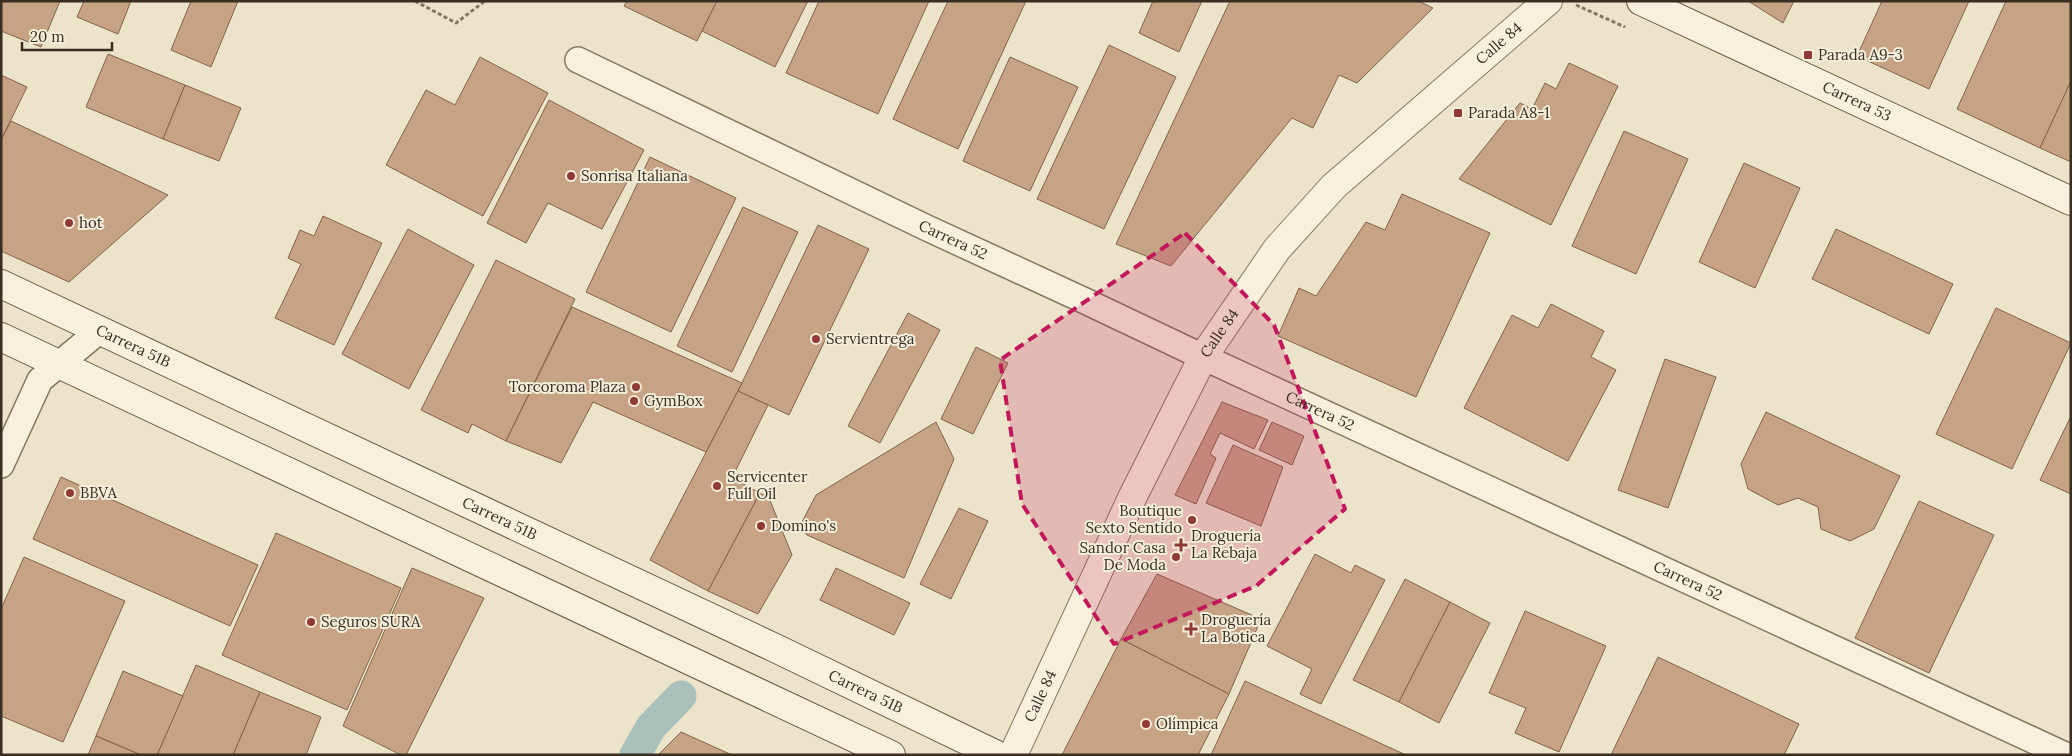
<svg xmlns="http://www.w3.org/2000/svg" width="2072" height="756" viewBox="0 0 2072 756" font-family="Lora,serif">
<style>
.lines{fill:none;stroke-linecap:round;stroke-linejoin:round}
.canal{stroke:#aac0bb;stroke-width:31}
.building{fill:#c6a384;stroke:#836348}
.minor-casing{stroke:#867760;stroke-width:28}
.tertiary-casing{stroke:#867760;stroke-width:30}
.secondary-casing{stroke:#685843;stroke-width:30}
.path{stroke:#867760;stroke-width:3;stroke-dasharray:4 2.5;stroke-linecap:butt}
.minor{stroke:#f6f0dd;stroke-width:25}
.tertiary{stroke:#f6f0dd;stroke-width:28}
.secondary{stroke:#f6f0dd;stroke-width:28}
.marked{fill:#c2185b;fill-opacity:0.2;stroke:#c2185b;stroke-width:4;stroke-dasharray:10 6;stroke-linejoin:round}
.poi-dot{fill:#903a35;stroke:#f3edd9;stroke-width:2}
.labels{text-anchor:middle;stroke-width:4;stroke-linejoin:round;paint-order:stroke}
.street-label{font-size:15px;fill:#382e22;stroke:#f3edd9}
.poi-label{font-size:15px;fill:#382e22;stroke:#f3edd9;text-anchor:start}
</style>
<rect width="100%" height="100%" fill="#ebe3ca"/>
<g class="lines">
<polyline class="canal" points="635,755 651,727 681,696"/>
</g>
<g class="building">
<polygon points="1,1 60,1 41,47 1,31"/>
<polygon points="84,1 131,1 118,34 77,17"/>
<polygon points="191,1 238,1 211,67 171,50"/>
<polygon points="627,1 717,1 697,41 624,6"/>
<polygon points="717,1 808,1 775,67 702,31"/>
<polygon points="819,1 929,1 878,114 786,73"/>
<polygon points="948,1 1026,1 958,149 893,119"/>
<polygon points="1153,1 1202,1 1179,52 1139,33"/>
<polygon points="1230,1 1418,1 1433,8 1357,83 1339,75 1313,128 1292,118 1171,266 1116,244"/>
<polygon points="1748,1 1794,1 1783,23"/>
<polygon points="1882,1 1969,1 1929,89 1857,56"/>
<polygon points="2006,1 2071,1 2071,81 2040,148 1957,109"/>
<polygon points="1109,45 1176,77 1104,229 1037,199"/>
<polygon points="108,54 185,85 163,139 86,107"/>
<polygon points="480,57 548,93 483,216 386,165 426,90 455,105"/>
<polygon points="1010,57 1078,87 1030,191 963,161"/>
<polygon points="1569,63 1618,86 1551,225 1459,179 1520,103 1532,109 1545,83 1556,89"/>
<polygon points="1,75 27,87 1,140"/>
<polygon points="2071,81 2071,162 2040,148"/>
<polygon points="185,85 241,108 219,161 163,139"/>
<polygon points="549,100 644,150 602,229 548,203 526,243 487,223"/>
<polygon points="11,121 168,195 69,282 1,251 1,140"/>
<polygon points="1624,131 1688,159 1636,274 1572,246"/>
<polygon points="650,157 736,198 671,332 586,292"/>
<polygon points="1744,163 1800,188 1755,288 1699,262"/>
<polygon points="1402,194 1490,233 1416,397 1278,336 1299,288 1316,296 1366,222 1385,230"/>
<polygon points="743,207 798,232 732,372 677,346"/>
<polygon points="323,216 382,243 334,345 275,318 301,264 288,258 300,230 314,236"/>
<polygon points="818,225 869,249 789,415 738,391"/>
<polygon points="408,229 474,265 409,389 342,354"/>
<polygon points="1836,229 1953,284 1929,334 1812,279"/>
<polygon points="496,260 575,299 506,441 472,424 468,433 421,410"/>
<polygon points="1551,304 1604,331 1591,357 1616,370 1568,461 1464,408 1512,315 1538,328"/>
<polygon points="572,307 742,383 706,452 593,402 561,463 506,441"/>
<polygon points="1996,308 2071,343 2012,469 1936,434"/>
<polygon points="908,313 940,330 880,443 848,426"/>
<polygon points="976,347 1008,363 973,434 941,419"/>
<polygon points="1665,359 1716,377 1668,508 1618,490"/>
<polygon points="738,391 768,405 732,478 760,493 708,591 650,560"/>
<polygon points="1222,402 1268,420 1254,449 1220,433 1210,454 1216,458 1196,504 1175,495"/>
<polygon points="1766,412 1900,476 1874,529 1850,541 1821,529 1818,507 1798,498 1778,505 1748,489 1741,464"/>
<polygon points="2071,416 2071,494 2040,480"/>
<polygon points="936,422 954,459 904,578 807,535 800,526 816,495"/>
<polygon points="1272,422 1304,436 1292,465 1259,450"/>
<polygon points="1233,445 1283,467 1261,526 1206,503"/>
<polygon points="61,477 258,565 230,626 33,539"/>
<polygon points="760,493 769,498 792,555 758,614 708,591"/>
<polygon points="1919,501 1994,535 1929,673 1855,638"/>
<polygon points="959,508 988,521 951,599 920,584"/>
<polygon points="276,533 401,588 347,710 222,655"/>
<polygon points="1315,554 1351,573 1355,565 1385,580 1321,704 1300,694 1312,669 1267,646"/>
<polygon points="24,557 125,601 63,742 1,716 1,609"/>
<polygon points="412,568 484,598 406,755 401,755 343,726"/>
<polygon points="836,568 910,603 894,635 820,600"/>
<polygon points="1157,574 1261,619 1229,694 1121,639"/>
<polygon points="1405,579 1450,602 1399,702 1353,680"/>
<polygon points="1450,602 1490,623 1439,723 1399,702"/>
<polygon points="1525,611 1606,646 1559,752 1515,733 1526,708 1489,693"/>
<polygon points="1121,639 1229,694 1198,755 1062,755"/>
<polygon points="1658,657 1799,724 1784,755 1611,755"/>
<polygon points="196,665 260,692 233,755 157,755"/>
<polygon points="123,671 183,696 157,755 141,755 96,736"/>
<polygon points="1245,681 1406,755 1211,755"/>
<polygon points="260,692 321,717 306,755 233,755"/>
<polygon points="681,732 732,755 658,755"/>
<polygon points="96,736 141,755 88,755"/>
</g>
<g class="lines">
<defs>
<g id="minor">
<path id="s1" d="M578 60 927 228 1083 300 1203 357 2065 755"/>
<polyline points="1,465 40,380 99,331"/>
</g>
<g id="tertiary">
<path id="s2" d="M1013 755 1133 496 1203 357 1277 249 1334 186 1548 1"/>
</g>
<g id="secondary">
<path id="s3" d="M1641 1 2071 201"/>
<path id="s4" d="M1 284 775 648 997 755"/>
<polyline points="1,337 891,755"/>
</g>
</defs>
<use href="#minor" class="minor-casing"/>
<use href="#tertiary" class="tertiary-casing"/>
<use href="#secondary" class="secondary-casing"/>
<g class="path">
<polyline points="415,1 456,23 485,1"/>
<polyline points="1576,5 1625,27"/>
</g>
<use href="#minor" class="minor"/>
<use href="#tertiary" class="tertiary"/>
<use href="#secondary" class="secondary"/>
</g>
<path class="marked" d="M1185 233 1274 325 1345 509 1256 586 1114 644 1022 504 1000 360Z"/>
<g class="poi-dot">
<rect x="1803" y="50" width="10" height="10" rx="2.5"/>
<rect x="1453" y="108" width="10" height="10" rx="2.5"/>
<circle cx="571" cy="176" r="5"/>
<circle cx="69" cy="223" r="5"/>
<circle cx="816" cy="339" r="5"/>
<circle cx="636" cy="387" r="5"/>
<circle cx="634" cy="401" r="5"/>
<circle cx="717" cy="486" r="5"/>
<circle cx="70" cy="493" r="5"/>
<circle cx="1192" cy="520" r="5"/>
<circle cx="761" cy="526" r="5"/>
<path d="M1178.5 537.5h5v5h5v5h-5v5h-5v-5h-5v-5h5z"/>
<circle cx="1176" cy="557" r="5"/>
<circle cx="311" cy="622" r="5"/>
<path d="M1188.5 621.5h5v5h5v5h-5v5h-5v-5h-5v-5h5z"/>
<circle cx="1146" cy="724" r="5"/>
</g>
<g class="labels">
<g class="street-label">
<text dy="5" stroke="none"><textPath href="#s2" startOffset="875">Calle 84</textPath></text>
<text dy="5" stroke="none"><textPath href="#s3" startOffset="238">Carrera 53</textPath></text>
<text dy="5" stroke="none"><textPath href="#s1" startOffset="416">Carrera 52</textPath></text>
<text dy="5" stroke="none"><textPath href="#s2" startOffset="470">Calle 84</textPath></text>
<text dy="5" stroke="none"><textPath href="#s4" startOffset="146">Carrera 51B</textPath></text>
<text dy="5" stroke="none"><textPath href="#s1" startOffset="821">Carrera 52</textPath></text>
<text dy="5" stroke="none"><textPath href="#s4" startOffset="551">Carrera 51B</textPath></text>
<text dy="5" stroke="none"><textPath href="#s1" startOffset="1226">Carrera 52</textPath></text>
<text dy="5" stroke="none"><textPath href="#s4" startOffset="956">Carrera 51B</textPath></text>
<text dy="5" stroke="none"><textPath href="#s2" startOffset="65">Calle 84</textPath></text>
</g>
<g class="poi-label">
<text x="1818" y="60">Parada A9-3</text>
<text x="1468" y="118">Parada A8-1</text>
<text x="581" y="181">Sonrisa Italiana</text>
<text x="79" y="228">hot</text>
<text x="826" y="344">Servientrega</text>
<text x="626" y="392" text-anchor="end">Torcoroma Plaza</text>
<text x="644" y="406">GymBox</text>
<text x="727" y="482">Servicenter<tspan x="727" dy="17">Full Oil</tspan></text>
<text x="80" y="498">BBVA</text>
<text x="1182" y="516" text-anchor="end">Boutique<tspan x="1182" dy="17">Sexto Sentido</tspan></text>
<text x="771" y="531">Domino's</text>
<text x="1191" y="541">Droguería<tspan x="1191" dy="17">La Rebaja</tspan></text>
<text x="1166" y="553" text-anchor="end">Sandor Casa<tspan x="1166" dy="17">De Moda</tspan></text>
<text x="1201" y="625">Droguería<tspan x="1201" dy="17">La Botica</tspan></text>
<text x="321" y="627">Seguros SURA</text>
<text x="1156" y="729">Olímpica</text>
</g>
</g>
<rect width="2072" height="756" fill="none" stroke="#382e22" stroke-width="5"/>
<path d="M22 42v8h90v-8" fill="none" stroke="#382e22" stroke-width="2.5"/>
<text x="30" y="42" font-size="15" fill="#382e22" stroke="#f3edd9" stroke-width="4" paint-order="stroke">20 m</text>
</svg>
